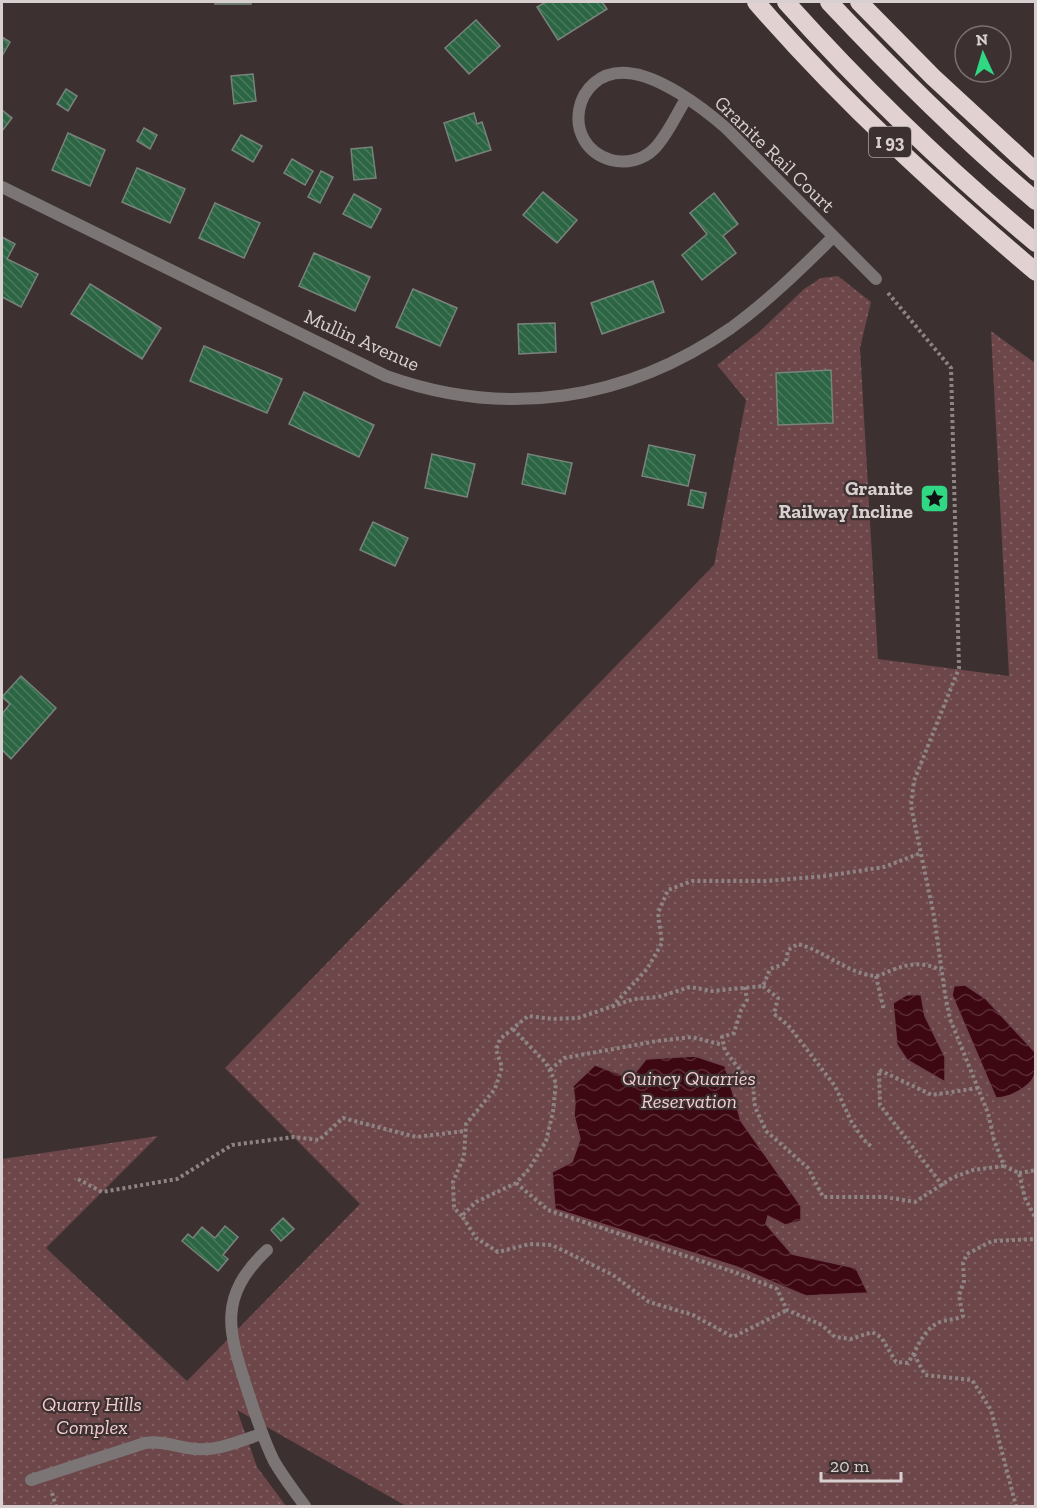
<svg xmlns="http://www.w3.org/2000/svg" width="1037" height="1508" viewBox="0 0 1037 1508" font-family="'Zilla Slab',serif">
<style>
.park{fill:url(#park-dots)}
.water{fill:url(#water-waves);stroke:#6c444c;stroke-width:1.5}
.building{fill:url(#building-back-hatch);stroke:#78837b;stroke-width:1.5}
.lines{fill:none;stroke-linecap:round;stroke-linejoin:round}
.path{stroke:#8e8484;stroke-width:4;stroke-dasharray:3 3;stroke-linecap:butt}
.lane{stroke:#7c7576;stroke-width:12}
.street{stroke:#7c7576;stroke-width:12}
.highway{stroke:#e1d1d1;stroke-width:18}
.labels{text-anchor:middle;stroke-width:4.5;stroke-linejoin:round;paint-order:stroke}
.shield{fill:#3c3030;stroke:#a9a0a0;stroke-width:1.5}
.shield-label{font-size:18px;font-weight:bold;fill:#d8d0d0}
.street-label{font-size:20px;fill:#d8d0d0;stroke:#3c3030}
.poi-label{font-size:20px;font-weight:bold;fill:#d8d0d0;stroke:#3c3030;text-anchor:end}
.park-label{font-size:20px;font-style:italic;fill:#f4cdcf;stroke:#3c3030}
</style>
<defs>
<pattern id="park-dots" width="8" height="8" patternUnits="userSpaceOnUse" patternTransform="scale(1.5)"><rect width="8" height="8" fill="#6c4649"/><path d="M2 2h.1M6 6h.1" fill="none" stroke="#806062" stroke-width="1.8" stroke-linecap="round"/></pattern>
<pattern id="water-waves" width="16" height="10" patternUnits="userSpaceOnUse" patternTransform="scale(1.5)"><rect width="16" height="10" fill="#3e0813"/><path d="M0 5q4-4 8 0t8 0" fill="none" stroke="#592b34"/></pattern>
<pattern id="building-back-hatch" width="6" height="6" patternUnits="userSpaceOnUse" patternTransform="scale(1.5)"><rect width="6" height="6" fill="#2c6543"/><path d="M-1 5l2 2M0 0l6 6M5-1l2 2" fill="none" stroke="#4a7a5d"/></pattern>
</defs>
<rect width="100%" height="100%" fill="#3c3030"/>
<polygon class="park" points="838,276 871,302 860,348 878,659 1009,676 991,331 1035,363 1035,1506 406,1506 237,1410 257,1467 286,1506 2,1506 2,1159 158,1136 46,1248 187,1381 360,1204 225,1068 714,565 746,400 717,365 759,332 804,289 821,278"/>
<g class="water">
<path d="M965 985 986 999 1035 1052C1036 1075 1037 1080 1019 1091 1011 1095 1005 1098 996 1098L952 995 954 986Z"/>
<polygon points="921,994 925,1016 945,1057 945,1082 907,1060 897,1045 893,1003 906,995"/>
<polygon points="695,1056 725,1066 741,1121 801,1206 801,1221 785,1225 768,1216 766,1224 792,1254 856,1268 868,1293 806,1296 737,1267 555,1209 552,1172 572,1162 580,1139 574,1116 575,1102 573,1086 595,1065 631,1078 646,1059"/>
</g>
<g class="building">
<rect x="215" y="2" width="36" height="2"/>
<polygon points="546,2 602,2 607,9 558,40 537,7"/>
<polygon points="476,20 500,46 469,74 445,48"/>
<polygon points="2,37 10,42 2,56"/>
<polygon points="253,74 256,101 234,104 231,76"/>
<polygon points="66,89 77,96 68,111 57,104"/>
<polygon points="2,110 12,118 2,131"/>
<polygon points="474,113 477,124 482,122 491,150 456,161 444,123"/>
<polygon points="144,128 157,135 150,149 137,141"/>
<polygon points="68,133 105,150 90,186 52,170"/>
<polygon points="241,135 262,146 253,162 232,150"/>
<polygon points="372,147 376,178 354,180 351,149"/>
<polygon points="292,159 313,171 305,185 284,173"/>
<polygon points="137,168 185,189 170,223 122,202"/>
<polygon points="321,171 333,177 320,203 308,197"/>
<polygon points="543,192 577,220 557,243 523,215"/>
<polygon points="714,193 738,224 723,236 736,253 702,280 682,255 707,234 690,213"/>
<polygon points="354,194 381,209 371,228 343,214"/>
<polygon points="215,203 260,223 244,258 199,238"/>
<polygon points="2,237 15,244 7,259 38,274 21,307 2,297"/>
<polygon points="314,253 370,277 355,311 299,286"/>
<polygon points="653,281 664,312 602,334 591,303"/>
<polygon points="90,284 161,328 142,359 71,314"/>
<polygon points="413,289 457,308 440,346 396,327"/>
<polygon points="555,323 556,352 519,354 518,324"/>
<polygon points="204,346 282,379 267,413 190,381"/>
<polygon points="831,370 833,423 778,425 776,373"/>
<polygon points="304,392 374,425 359,457 289,424"/>
<polygon points="649,445 695,455 688,486 642,476"/>
<polygon points="432,454 475,464 467,497 425,488"/>
<polygon points="528,454 572,463 565,494 522,484"/>
<polygon points="691,490 706,493 703,508 688,505"/>
<polygon points="373,522 408,538 395,566 360,550"/>
<polygon points="21,676 56,708 11,759 2,750 2,714 10,704 2,697"/>
<polygon points="283,1218 294,1229 281,1241 271,1230"/>
<polygon points="225,1226 238,1237 223,1255 228,1259 218,1271 182,1241 188,1234 193,1238 202,1227 215,1238"/>
</g>
<g class="lines">
<g class="path">
<polyline points="888,293 951,368 959,668 914,781 911,806 934,916 945,994 950,1019 988,1113 994,1140 1004,1166 1019,1173 1025,1198 1036,1219"/>
<polyline points="1036,945 1036,946"/>
<polyline points="876,976 884,1011"/>
<polyline points="763,986 778,998 774,1014 788,1025 835,1086 851,1121 863,1139 872,1147"/>
<polyline points="745,987 747,1000 741,1010 734,1033 722,1037 725,1051 753,1086 755,1107 766,1131 808,1168 823,1197 885,1197 915,1202 952,1178 973,1170 1004,1166"/>
<polyline points="612,1007 647,969 662,943 658,913 668,890 692,881 765,881 826,876 884,867 921,853"/>
<polyline points="513,1029 546,1063 556,1083 553,1112 546,1141 529,1169 516,1183 476,1202 462,1216 476,1238 498,1252 530,1244 552,1245 613,1275 649,1302 693,1315 733,1337 787,1310"/>
<polyline points="550,1070 564,1058 657,1041 692,1037 723,1045"/>
<polyline points="1019,1173 1036,1170"/>
<polyline points="78,1179 102,1192 177,1179 232,1145 294,1137 319,1140 343,1118 416,1137 465,1131"/>
<path d="M516 1183 548 1210 737 1273 777 1289 787 1310 822 1325 835 1337 851 1339 872 1332 881 1337 896 1362 908 1363C918 1348 923 1329 940 1322 948 1319 955 1320 963 1316L959 1296 964 1281 963 1263 967 1254 992 1241 1036 1239"/>
<polyline points="943,1186 880,1105 879,1070 932,1095 978,1088"/>
<path d="M462 1216 454 1208 453 1182 464 1156 466 1124 495 1089 502 1067 496 1050 500 1039 528 1016 553 1019 578 1018 634 999 658 997 690 987 712 991 763 986 770 969 786 963 788 950 798 944C825 951 846 973 875 976 880 976 887 972 892 970 911 963 923 962 941 970"/>
<polyline points="914,1354 925,1375 972,1380 991,1410 1016,1506"/>
<polyline points="52,1493 56,1506"/>
</g>
<g class="lane">
<path d="M267 1250C216 1298 229 1333 248 1392 256 1416 263 1439 274 1461 283 1477 295 1492 305 1506"/>
<path d="M31 1480 145 1443C164 1440 178 1448 197 1449 219 1451 241 1440 262 1434"/>
</g>
<g class="street">
<path d="M686 99C676 115 667 136 654 149 643 160 626 164 611 160 559 145 573 69 627 73 659 75 702 107 726 128L876 279"/>
<path d="M2 187 386 376C506 419 626 401 731 328 768 301 801 269 833 237"/>
</g>
<g class="highway">
<path d="M756 2C841 100 937 188 1036 272"/>
<path d="M786 2C863 88 947 169 1036 243"/>
<path d="M829 2C894 71 962 139 1036 201"/>
<polyline points="859,2 933,77 1036,172"/>
</g>
</g>
<defs>
<symbol id="sight-square" viewBox="-11 -11 22 22"><rect x="-9" y="-9" width="18" height="18" rx="4" fill="#30d883" stroke="#3c3030"/><path d="M0-6L1.8-2.2L6-1.7L2.9 1.2L3.7 5.4L0 3.3L-3.7 5.4L-2.9 1.2L-6-1.7L-1.8-2.2Z" fill="#111"/></symbol>
</defs>
<g fill-rule="evenodd">
<use href="#sight-square" x="918" y="482" width="33" height="33"/>
</g>
<g class="labels">
<rect class="shield" x="869" y="127" width="42" height="30" rx="4.5"/>
<g class="shield-label">
<text x="890" y="148">I 93</text>
</g>
<g class="street-label">
<text transform="translate(775 154) rotate(44)" y="7">Granite Rail Court</text>
<text transform="translate(362 340) rotate(24)" y="7">Mullin Avenue</text>
</g>
<g class="poi-label">
<text x="913" y="495">Granite<tspan x="913" dy="23">Railway Incline</tspan></text>
</g>
<g class="park-label">
<text x="689" y="1085">Quincy Quarries<tspan x="689" dy="23">Reservation</tspan></text>
<text x="92" y="1411">Quarry Hills<tspan x="92" dy="23">Complex</tspan></text>
</g>
</g>
<rect width="1037" height="1508" fill="none" stroke="#d8d0d0" stroke-width="6"/>
<g transform="translate(983 54) rotate(356)"><circle r="28" fill="#3c3030" stroke="#7a7070" stroke-width="1.5"/>
<path d="M0-4.5L10 22L0 15L-10 22Z" fill="#30d883"/>
<text y="-9" font-size="16" font-weight="bold" text-anchor="middle" fill="#d8d0d0">N</text>
</g>
<path d="M821 1472v9h80v-9" fill="none" stroke="#d8d0d0" stroke-width="3"/>
<text x="830" y="1472" font-size="18" fill="#d8d0d0" stroke="#3c3030" stroke-width="4.5" paint-order="stroke">20 m</text>
</svg>
